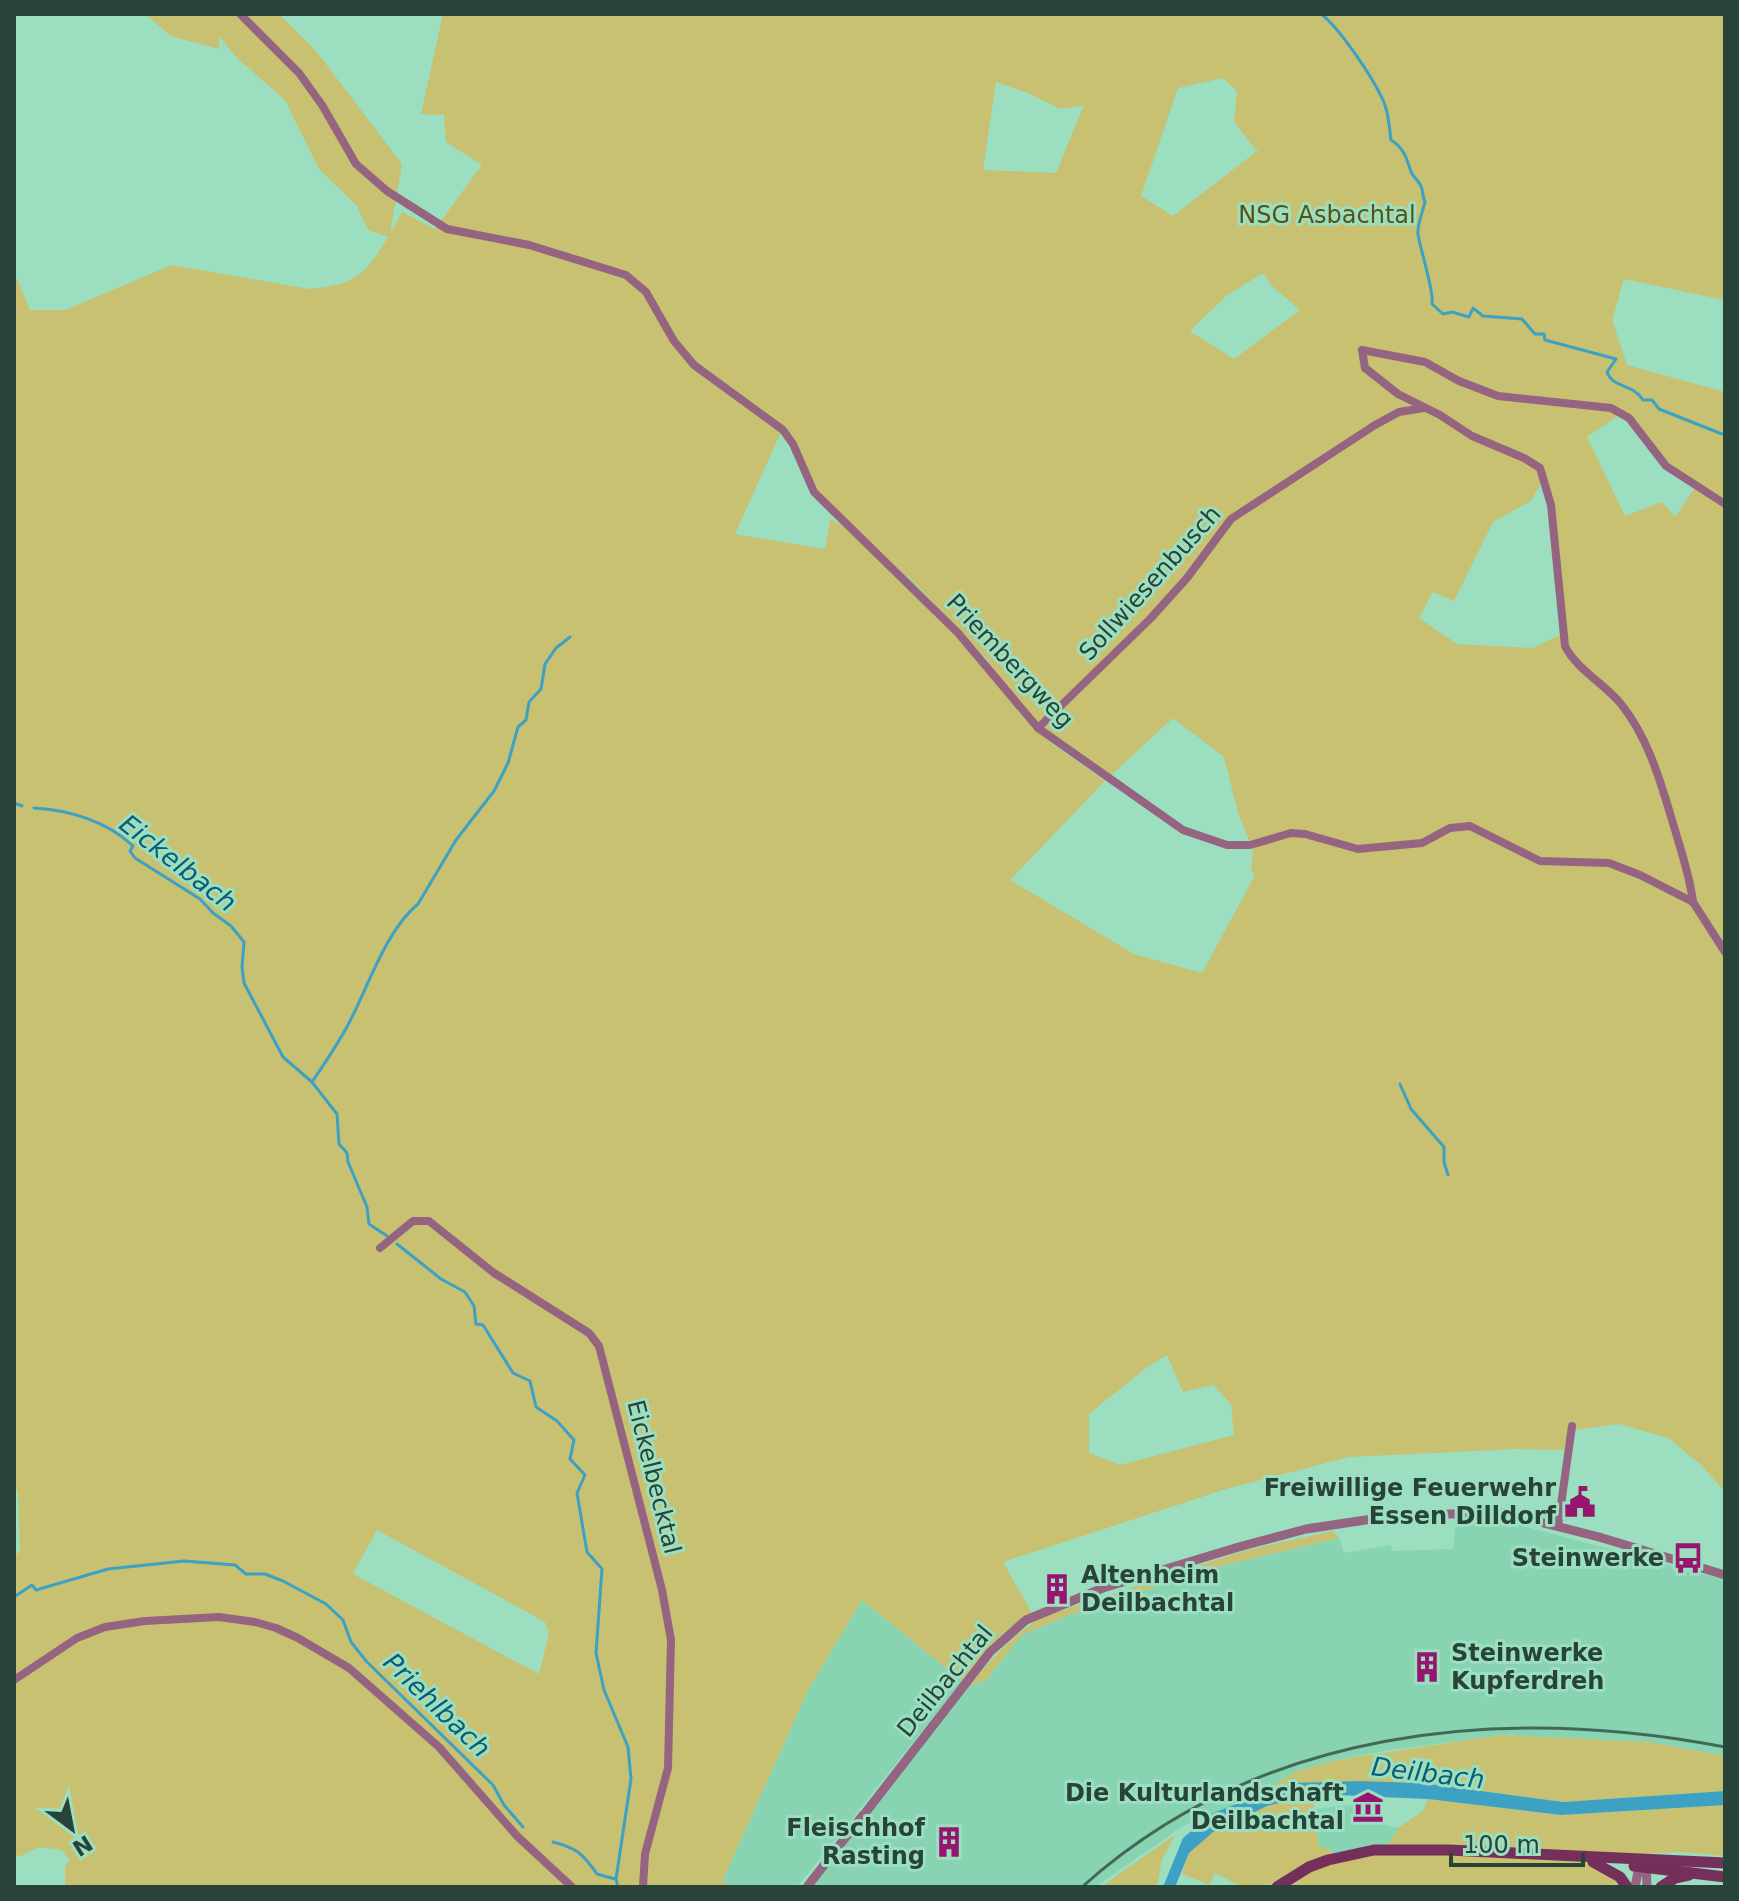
<svg xmlns="http://www.w3.org/2000/svg" width="1739" height="1901" viewBox="0 0 1739 1901" font-family="'DejaVu Sans',sans-serif">
<style>
.built{fill:#87d3b2}
.green{fill:#c7c171;fill-rule:evenodd}
.water{fill:#3da1c4}
.lines{fill:none;stroke-linecap:round;stroke-linejoin:round}
.stream{stroke:#3da1c4;stroke-width:3}
.minor{stroke:#956480;stroke-width:8}
.tertiary{stroke:#956480;stroke-width:9}
.secondary{stroke:#752f5b;stroke-width:11}
.rail{stroke:#436857;stroke-width:3}
.labels{text-anchor:middle;stroke-width:6;stroke-linejoin:round;paint-order:stroke}
.park-label{font-size:24px;fill:#575214;stroke:#9bdec0}
.street-label{font-size:24px;fill:#284337;stroke:#9bdec0}
.poi-label{font-size:24px;font-weight:bold;fill:#284337;stroke:#9bdec0;text-anchor:end}
.water-label{font-size:26px;font-style:italic;fill:#0a5d75;stroke:#9bdec0}
</style>
<rect width="100%" height="100%" fill="#9bdec0"/>
<g class="built">
<polygon points="1469,1519 1501,1520 1725,1580 1725,1756 1649,1742 1501,1735 1390,1750 1336,1760 1294,1772 1260,1795 1186,1824 1095,1887 813,1887 969,1686 986,1680 1022,1635 1066,1616 1216,1567 1339,1538 1344,1553 1391,1545 1392,1551 1453,1549 1456,1520"/>
<polygon points="862,1600 962,1681 797,1887 729,1887 723,1880 807,1692"/>
<polygon points="1351,1805 1377,1823 1398,1828 1387,1848 1336,1855 1319,1848 1314,1809"/>
</g>
<g class="green">
<path d="M145 14H279L316 51 402 164 390 234 402 212 435 229 482 165 446 142 444 115 421 114 443 14H1725V300L1624 279 1612 320 1627 365 1725 392V1491L1699 1463 1668 1438 1619 1424 1568 1431 1564 1450 1517 1449 1349 1457 1226 1489 1003 1562 1032 1613C999 1633 984 1650 962 1681L862 1600 807 1692 723 1880 729 1887H65V1866L70 1861 62 1850 39 1847 21 1856 14 1855V1557L20 1551 18 1495 14 1479V272L30 310H65L172 265 309 289C354 285 365 276 388 237L368 230 357 206 319 169 285 100 236 57 219 36V49L171 36ZM1223 78 1237 91 1234 122 1256 150 1261 148 1173 216 1141 196 1178 88ZM996 82 1028 93 1060 109 1084 105 1056 173 983 170ZM600 263 630 273 644 286 676 339 698 366 672 343 641 291 626 278ZM1263 273 1271 285 1300 310 1234 359 1190 331 1226 296ZM1622 413 1667 465 1696 486 1675 517 1662 502 1625 516 1587 437ZM781 432 816 491 917 586 984 656 1024 712 1109 777 1173 718 1224 757 1238 812 1253 851 1251 867 1254 877 1202 973 1134 954 1010 880 1105 781 1051 743 1020 714 985 665 853 531 830 519 825 549 735 534ZM1546 474 1554 502 1564 621 1560 635 1533 648 1457 644 1419 618 1433 592 1454 601 1493 522 1531 501ZM1167 1355 1183 1392 1213 1385 1231 1404 1234 1435 1120 1465 1089 1453V1414L1146 1368ZM377 1530 545 1622 549 1634 539 1674 353 1574Z"/>
<path d="M1333 1531 1339 1538 1216 1567 1066 1616 1022 1635 986 1680 969 1686C991 1659 1012 1636 1042 1617L1243 1551Z"/>
<polygon points="1500,1735 1650,1742 1725,1756 1725,1791 1563,1802 1421,1783 1359,1781 1292,1783 1260,1795 1294,1772 1336,1760"/>
<path d="M1312 1794 1319 1847 1327 1848 1336 1855C1301 1856 1273 1897 1243 1887 1236 1885 1225 1877 1215 1873L1210 1885 1182 1874C1184 1867 1186 1857 1191 1850 1211 1822 1278 1801 1312 1794Z"/>
<polygon points="1428,1799 1561,1815 1725,1805 1725,1856 1682,1852 1590,1856 1623,1887 1280,1887 1305,1870 1387,1848 1398,1828 1423,1811"/>
<polygon points="1176,1834 1162,1859 1157,1887 1101,1887"/>
</g>
<polygon class="water" points="1359,1781 1421,1783 1563,1802 1725,1791 1725,1805 1561,1815 1428,1799 1312,1794 1267,1806 1213,1832 1189,1853 1175,1887 1163,1887 1183,1838 1213,1813 1292,1783"/>
<g class="lines">
<g class="stream">
<path d="M1321 14C1338 26 1371 75 1381 96 1388 108 1389 125 1391 140 1404 148 1407 159 1411 172 1414 178 1421 183 1422 189 1423 194 1423 198 1425 202 1423 211 1417 224 1418 234 1420 249 1435 294 1432 304L1443 314 1452 312 1469 317 1473 308 1483 316 1522 319 1535 334H1544L1545 340 1616 359 1607 372C1613 389 1631 382 1643 400H1652L1659 409 1722 434"/>
<polyline points="14,803 22,806"/>
<path d="M34 808C69 810 107 821 133 846L130 851 135 858 200 899 213 913 231 926 244 942 242 967 244 983 283 1057 312 1082 337 1114 339 1144 347 1153 348 1162 367 1207 369 1224 387 1236"/>
<path d="M312 1082C325 1063 338 1044 349 1023 368 987 386 930 418 904L456 840 494 791 508 763 518 727 526 720 529 702 541 689 545 664 556 648 570 637"/>
<polyline points="1400,1084 1411,1109 1444,1147 1444,1162 1448,1175"/>
<polyline points="397,1244 441,1279 465,1292 474,1306 476,1324 483,1325 513,1373 530,1381 536,1407 557,1421 574,1440 570,1459 585,1475 577,1493 587,1552 602,1569 596,1653 604,1690 628,1747 631,1779 616,1879 618,1887"/>
<polyline points="14,1597 32,1585 36,1590 108,1569 184,1561 235,1565 246,1574 265,1574 283,1581 326,1604 343,1620 351,1642 367,1662 493,1785 504,1805 523,1827"/>
<path d="M553 1842C577 1848 583 1854 597 1874L615 1879"/>
</g>
<g class="minor">
<polyline points="240,14 299,73 322,105 356,164 387,191 447,229 529,245 626,275 646,292 674,341 694,365 783,430 793,444 814,492 958,633 1038,728 1183,830 1227,845 1250,845 1291,833 1305,834 1358,849 1422,843 1450,828 1470,826 1540,861 1609,863 1640,875 1693,902 1725,952"/>
<polyline points="1038,728 1150,619 1187,578 1231,519 1375,425 1399,412 1424,408"/>
<path d="M1693 902C1690 877 1682 854 1675 830 1662 787 1650 740 1621 704 1604 683 1577 670 1565 646L1551 505 1540 468 1524 458 1472 436 1440 415 1398 394 1365 368 1362 350 1425 362 1459 381 1498 396 1611 408 1629 418 1666 466 1725 504"/>
<polyline points="380,1248 413,1221 429,1221 494,1273 589,1333 599,1346 662,1590 671,1640 668,1768 645,1854 643,1887"/>
<polyline points="1558,1526 1572,1426"/>
<polyline points="14,1680 77,1638 105,1627 145,1621 219,1617 255,1622 276,1628 298,1638 349,1668 439,1747 517,1836 572,1887"/>
</g>
<g class="tertiary">
<polyline points="866,1812 990,1652 1026,1620 1103,1588 1242,1546 1306,1529 1399,1515 1504,1513 1599,1537 1725,1575"/>
<polyline points="1646,1863 1647,1887"/>
<polyline points="807,1887 863,1815"/>
<polyline points="1635,1887 1639,1867 1643,1861"/>
</g>
<g class="secondary">
<polyline points="1593,1862 1620,1877 1627,1887"/>
<polyline points="1634,1866 1725,1877"/>
<polyline points="1277,1887 1309,1867 1328,1860 1374,1850 1449,1850 1725,1863"/>
<polyline points="1661,1887 1675,1878 1689,1875"/>
</g>
<path class="rail" d="M1082 1887C1259 1728 1500 1704 1725 1747"/>
</g>
<defs>
<symbol id="civic-bare" viewBox="-9 -9 18 18"><path d="M-.6-6.5H3V-4.5H.6V-3L4-1V1h2V6H-6V1h2V-1L-.6-3ZM-1.2 2.5V6h2.4V2.5Z" fill="#96156e" stroke="#9bdec0" stroke-width="2.5" paint-order="stroke"/></symbol>
<symbol id="bus-bare" viewBox="-9 -9 18 18"><path d="M-5-6H5V4H4V6H2V4H-2V6H-4V4H-5ZM-3.5-4V0h7V-4ZM-3.5 1.2v1.5H-2V1.2ZM2 1.2v1.5H3.5V1.2Z" fill="#96156e" stroke="#9bdec0" stroke-width="2.5" paint-order="stroke"/></symbol>
<symbol id="building-bare" viewBox="-9 -9 18 18"><path d="M-4-6H4V6H1V3H-1V6H-4ZM-2.5-4.3h1.7v1.8h-1.7ZM.8-4.3h1.7v1.8H.8ZM-2.5-1h1.7V.8h-1.7ZM.8-1h1.7V.8H.8Z" fill="#96156e" stroke="#9bdec0" stroke-width="2.5" paint-order="stroke"/></symbol>
<symbol id="museum-bare" viewBox="-9 -9 18 18"><path d="M0-6L6-3V-2H-6V-3ZM-5-1h2V3h-2ZM-1-1h2V3h-2ZM3-1h2V3H3ZM-6 4H6V6H-6Z" fill="#96156e" stroke="#9bdec0" stroke-width="2.5" paint-order="stroke"/></symbol>
</defs>
<g fill-rule="evenodd">
<use href="#civic-bare" x="1558" y="1480" width="44" height="44"/>
<use href="#bus-bare" x="1666" y="1536" width="44" height="44"/>
<use href="#building-bare" x="1035" y="1567" width="44" height="44"/>
<use href="#building-bare" x="1405" y="1645" width="44" height="44"/>
<use href="#museum-bare" x="1346" y="1785" width="44" height="44"/>
<use href="#building-bare" x="927" y="1820" width="44" height="44"/>
</g>
<g class="labels">
<g class="park-label">
<text x="1327" y="223">NSG Asbachtal</text>
</g>
<g class="street-label">
<text transform="translate(1150 583) rotate(-48)" y="8">Sollwiesenbusch</text>
<text transform="translate(1010 661) rotate(47)" y="8">Priembergweg</text>
<text transform="translate(654 1477) rotate(76)" y="8">Eickelbecktal</text>
<text transform="translate(945 1681) rotate(-51)" y="8">Deilbachtal</text>
</g>
<g class="poi-label">
<text x="1556" y="1496">Freiwillige Feuerwehr<tspan x="1556" dy="28">Essen Dilldorf</tspan></text>
<text x="1664" y="1566">Steinwerke</text>
<text x="1081" y="1583" text-anchor="start">Altenheim<tspan x="1081" dy="28">Deilbachtal</tspan></text>
<text x="1451" y="1661" text-anchor="start">Steinwerke<tspan x="1451" dy="28">Kupferdreh</tspan></text>
<text x="1344" y="1801">Die Kulturlandschaft<tspan x="1344" dy="28">Deilbachtal</tspan></text>
<text x="925" y="1836">Fleischhof<tspan x="925" dy="28">Rasting</tspan></text>
</g>
<g class="water-label">
<text transform="translate(178 863) rotate(38)" y="9">Eickelbach</text>
<text transform="translate(437 1705) rotate(44)" y="9">Priehlbach</text>
<text transform="translate(1428 1773) rotate(7)" y="9">Deilbach</text>
</g>
</g>
<rect width="1739" height="1901" fill="none" stroke="#284337" stroke-width="32"/>
<g transform="translate(72 1829) rotate(148)" stroke="#9bdec0" stroke-width="6" paint-order="stroke">
<path d="M0-6L14 30L0 20L-14 30Z" fill="#284337"/>
<text y="-12" font-size="22" font-weight="bold" text-anchor="middle" fill="#284337">N</text>
</g>
<path d="M1451 1853v12h132v-12" fill="none" stroke="#284337" stroke-width="4"/>
<text x="1463" y="1853" font-size="24" fill="#284337" stroke="#9bdec0" stroke-width="6" paint-order="stroke">100 m</text>
</svg>
